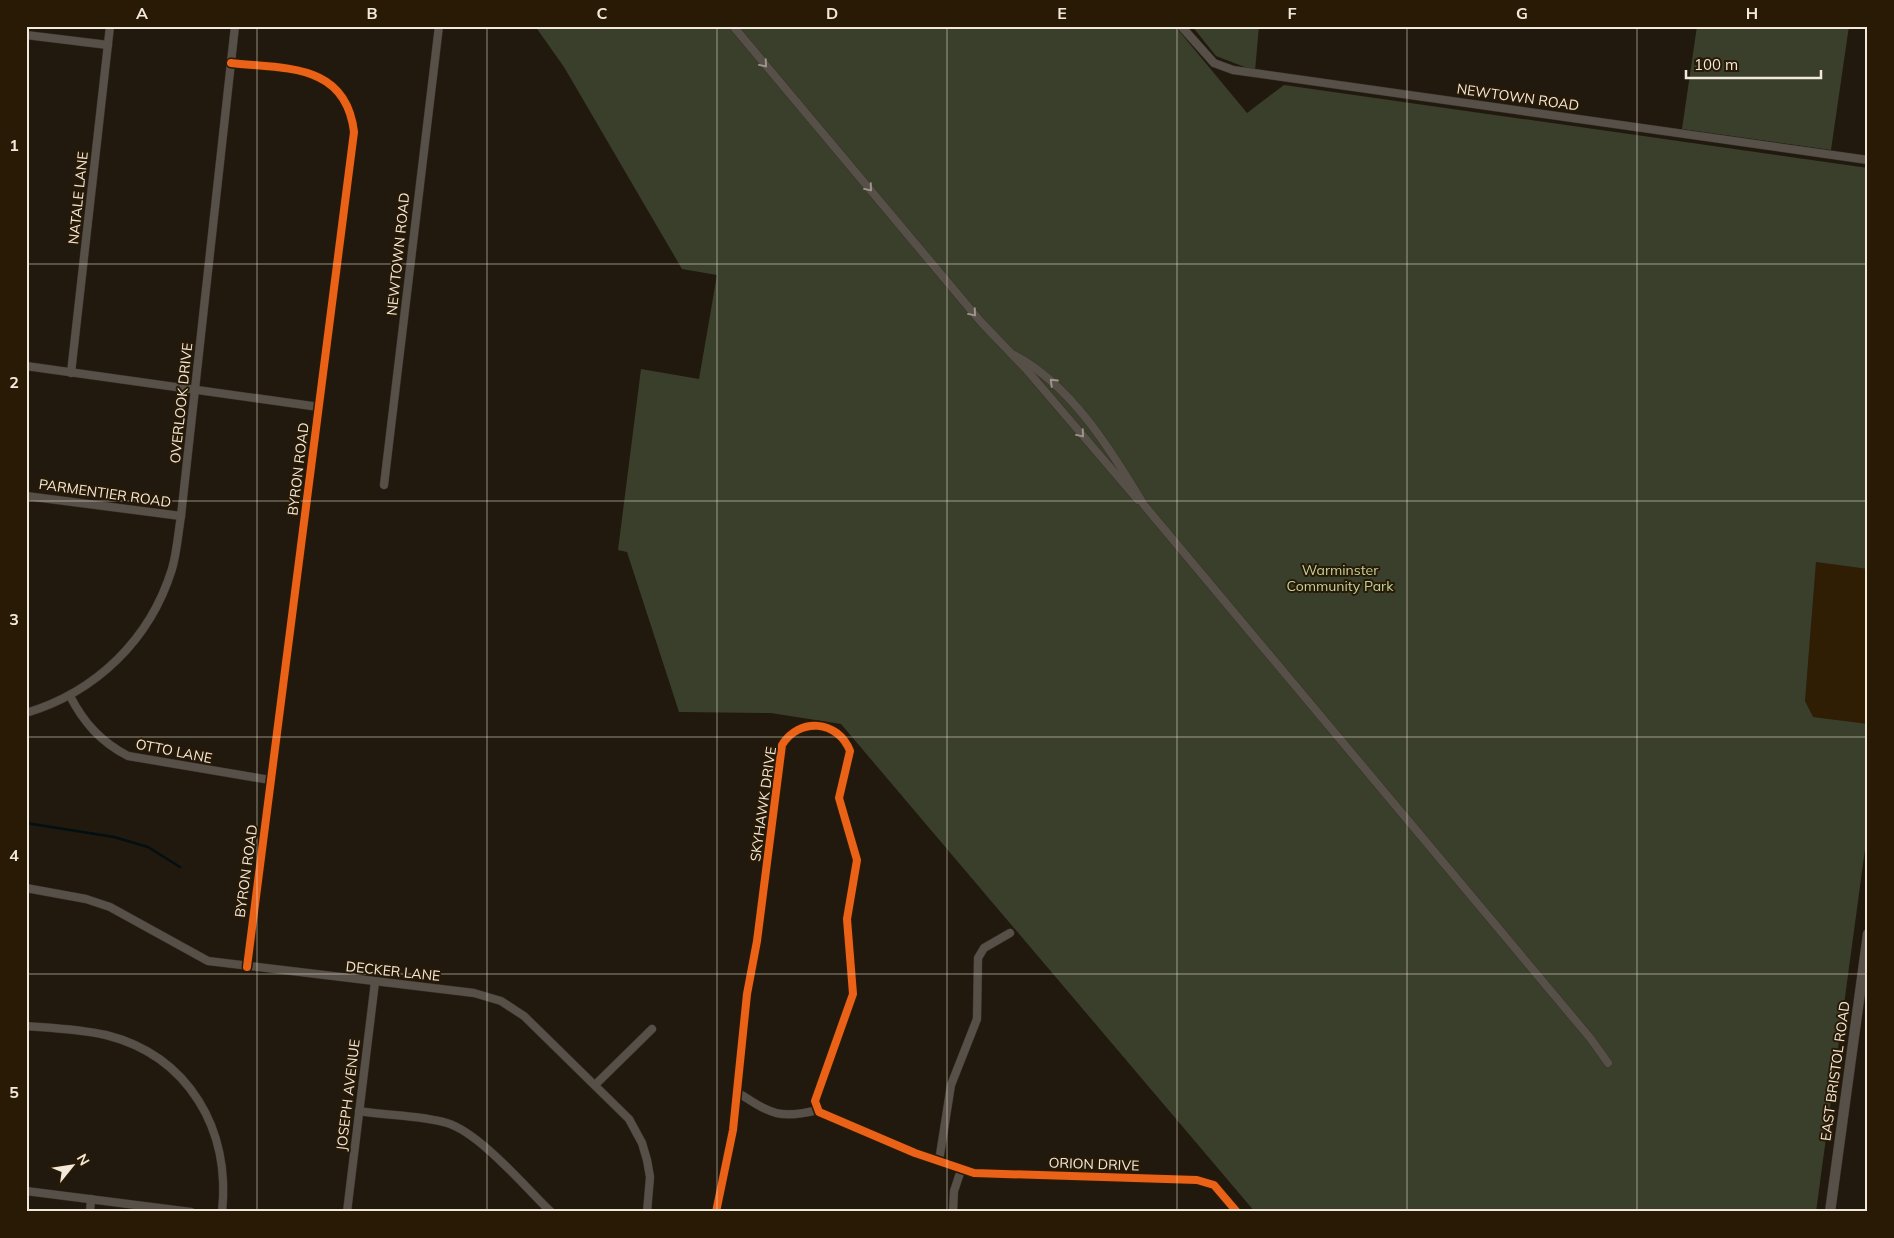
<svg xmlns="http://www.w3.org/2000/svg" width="1894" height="1238" viewBox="0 0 1894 1238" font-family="Mulish,sans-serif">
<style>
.built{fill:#2f1e03}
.green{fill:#3a3f2c}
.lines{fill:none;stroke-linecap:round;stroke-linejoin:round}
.stream{stroke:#030f12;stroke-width:2.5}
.minor-casing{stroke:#39322b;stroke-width:9}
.secondary-casing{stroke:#39322b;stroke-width:11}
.minor{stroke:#575048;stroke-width:8}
.secondary{stroke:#575048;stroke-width:10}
.cycleway-casing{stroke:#291a05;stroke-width:11}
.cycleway{stroke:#ea6118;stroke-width:8}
.oneway{stroke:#9d958a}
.grid{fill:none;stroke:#f3e9db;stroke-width:1;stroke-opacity:0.55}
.labels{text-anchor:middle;stroke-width:4;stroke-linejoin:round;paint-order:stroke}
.street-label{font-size:14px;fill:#f3e9db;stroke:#291a05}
.park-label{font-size:14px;fill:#bfd49d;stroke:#291a05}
.neatline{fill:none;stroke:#f3e9db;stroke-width:2}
.grid-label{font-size:16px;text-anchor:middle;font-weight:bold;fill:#f3e9db}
</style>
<rect width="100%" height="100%" fill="#21190d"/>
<polygon class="built" points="1816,562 1868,569 1868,724 1812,717 1805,701"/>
<g class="green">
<polygon points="535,26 1175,26 1247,113 1284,85 1868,168 1868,569 1816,562 1805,701 1813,717 1868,724 1868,827 1816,1212 1255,1212 841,724 771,713 679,712 627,552 618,550 641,369 699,379 717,275 682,269 564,67"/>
<polygon points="1192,26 1259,26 1255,71 1216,56"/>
<polygon points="1697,26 1849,26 1831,150 1682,129"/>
</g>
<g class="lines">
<polyline class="stream" points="26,823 114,837 148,847 180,867"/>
<defs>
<g id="minor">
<polyline points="733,26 981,322 1026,369 1138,500"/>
<polyline points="1181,26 1214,63 1233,70 1868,160"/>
<polyline points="26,35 108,45"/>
<path d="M231 63C286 69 346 63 354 132L247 967"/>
<path d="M1012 354C1070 383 1111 450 1144 505L1591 1039 1608 1063"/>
<polyline points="26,366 319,407"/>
<polyline points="71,373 110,26"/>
<polyline points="384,485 439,26"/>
<polyline points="26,496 181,516"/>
<path d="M70 696C84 723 101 742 128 756L270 780"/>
<path d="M26 713C96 692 150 640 172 569 177 552 178 534 181 516L235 26"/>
<polyline points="26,888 86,899 110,907 208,961 474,993 501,1001 524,1016 629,1119 642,1143 647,1160 650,1177 647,1212"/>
<path d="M26 1026C53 1028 80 1029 106 1035 189 1056 231 1130 222 1212"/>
<polyline points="596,1084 652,1029"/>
<path d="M737 1092C770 1113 778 1120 818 1110"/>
<path d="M359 1111C388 1116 419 1115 447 1123 480 1133 525 1187 551 1212"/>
<polyline points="939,1161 951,1085 977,1019 978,958 984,948 1010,933"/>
<polyline points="26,1191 191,1212"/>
<polyline points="90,1212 91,1199"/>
<polyline points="347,1212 375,982"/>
<path d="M716 1212 733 1130 747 994 757 941 782 745C799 717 838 720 850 751L839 798 857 860 847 919 853 994 815 1101 819 1112 915 1153 974 1173 1197 1180 1214 1185 1237 1212"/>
<polyline points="953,1212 954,1191 961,1170"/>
</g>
<polyline id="secondary" points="1830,1212 1868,934"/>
</defs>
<use href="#minor" class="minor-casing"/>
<use href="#secondary" class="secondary-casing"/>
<use href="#minor" class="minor"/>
<use href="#secondary" class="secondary"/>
<defs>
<g id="cycleway">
<path d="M231 63C286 69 346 63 354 132L247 967"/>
<path d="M716 1212 733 1130 747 994 757 941 782 745C799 717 838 720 850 751L839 798 857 860 847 919 853 994 815 1101 819 1112 915 1153 974 1173 1197 1180 1214 1185 1237 1212"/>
</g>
</defs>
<use href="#cycleway" class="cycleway-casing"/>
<use href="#cycleway" class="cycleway"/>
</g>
<defs><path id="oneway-chevron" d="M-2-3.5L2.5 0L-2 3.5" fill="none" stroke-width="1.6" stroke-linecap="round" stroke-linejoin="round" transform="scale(1.25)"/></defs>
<g class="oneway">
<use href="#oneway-chevron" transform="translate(764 64) rotate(50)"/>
<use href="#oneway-chevron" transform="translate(869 188) rotate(50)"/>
<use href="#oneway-chevron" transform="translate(973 313) rotate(50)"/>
<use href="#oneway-chevron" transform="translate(1053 382) rotate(-136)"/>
<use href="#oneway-chevron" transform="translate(1081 434) rotate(50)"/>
</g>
<path class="grid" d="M257 26V1212M487 26V1212M717 26V1212M947 26V1212M1177 26V1212M1407 26V1212M1637 26V1212M26 264H1868M26 501H1868M26 737H1868M26 974H1868"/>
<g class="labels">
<g class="street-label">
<text transform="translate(1518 97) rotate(8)" y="5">NEWTOWN ROAD</text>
<text transform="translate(78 198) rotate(-84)" y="5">NATALE LANE</text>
<text transform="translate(398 254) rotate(-84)" y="5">NEWTOWN ROAD</text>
<text transform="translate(181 403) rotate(-84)" y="5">OVERLOOK DRIVE</text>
<text transform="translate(298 469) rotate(-83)" y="5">BYRON ROAD</text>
<text transform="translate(105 493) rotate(8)" y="5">PARMENTIER ROAD</text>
<text transform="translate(174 751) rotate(11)" y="5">OTTO LANE</text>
<text transform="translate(763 804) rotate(-82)" y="5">SKYHAWK DRIVE</text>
<text transform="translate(246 871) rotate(-82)" y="5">BYRON ROAD</text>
<text transform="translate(393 971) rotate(6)" y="5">DECKER LANE</text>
<text transform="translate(1835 1071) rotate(-82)" y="5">EAST BRISTOL ROAD</text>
<text transform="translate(348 1095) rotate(-83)" y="5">JOSEPH AVENUE</text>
<text transform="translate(1094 1164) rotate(2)" y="5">ORION DRIVE</text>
</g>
<g class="park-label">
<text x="1340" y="575">Warminster<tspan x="1340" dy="16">Community Park</tspan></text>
</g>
</g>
<rect width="1894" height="1238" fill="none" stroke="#291a05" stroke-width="55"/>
<g transform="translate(72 1166) rotate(60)" stroke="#291a05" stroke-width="4" paint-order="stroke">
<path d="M0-4L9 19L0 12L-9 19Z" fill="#f3e9db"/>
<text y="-8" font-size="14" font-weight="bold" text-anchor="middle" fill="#f3e9db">N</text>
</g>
<path d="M1686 70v8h135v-8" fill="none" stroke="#f3e9db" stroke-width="2.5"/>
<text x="1694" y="70" font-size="15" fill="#f3e9db" stroke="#291a05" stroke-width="4" paint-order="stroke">100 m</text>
<rect x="28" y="28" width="1838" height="1182" class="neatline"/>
<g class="grid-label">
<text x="142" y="19">A</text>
<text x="372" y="19">B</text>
<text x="602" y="19">C</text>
<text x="832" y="19">D</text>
<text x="1062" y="19">E</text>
<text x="1292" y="19">F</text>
<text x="1522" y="19">G</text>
<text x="1752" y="19">H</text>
<text x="14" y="151">1</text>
<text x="14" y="388">2</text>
<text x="14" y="625">3</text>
<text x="14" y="861">4</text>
<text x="14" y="1098">5</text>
</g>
</svg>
